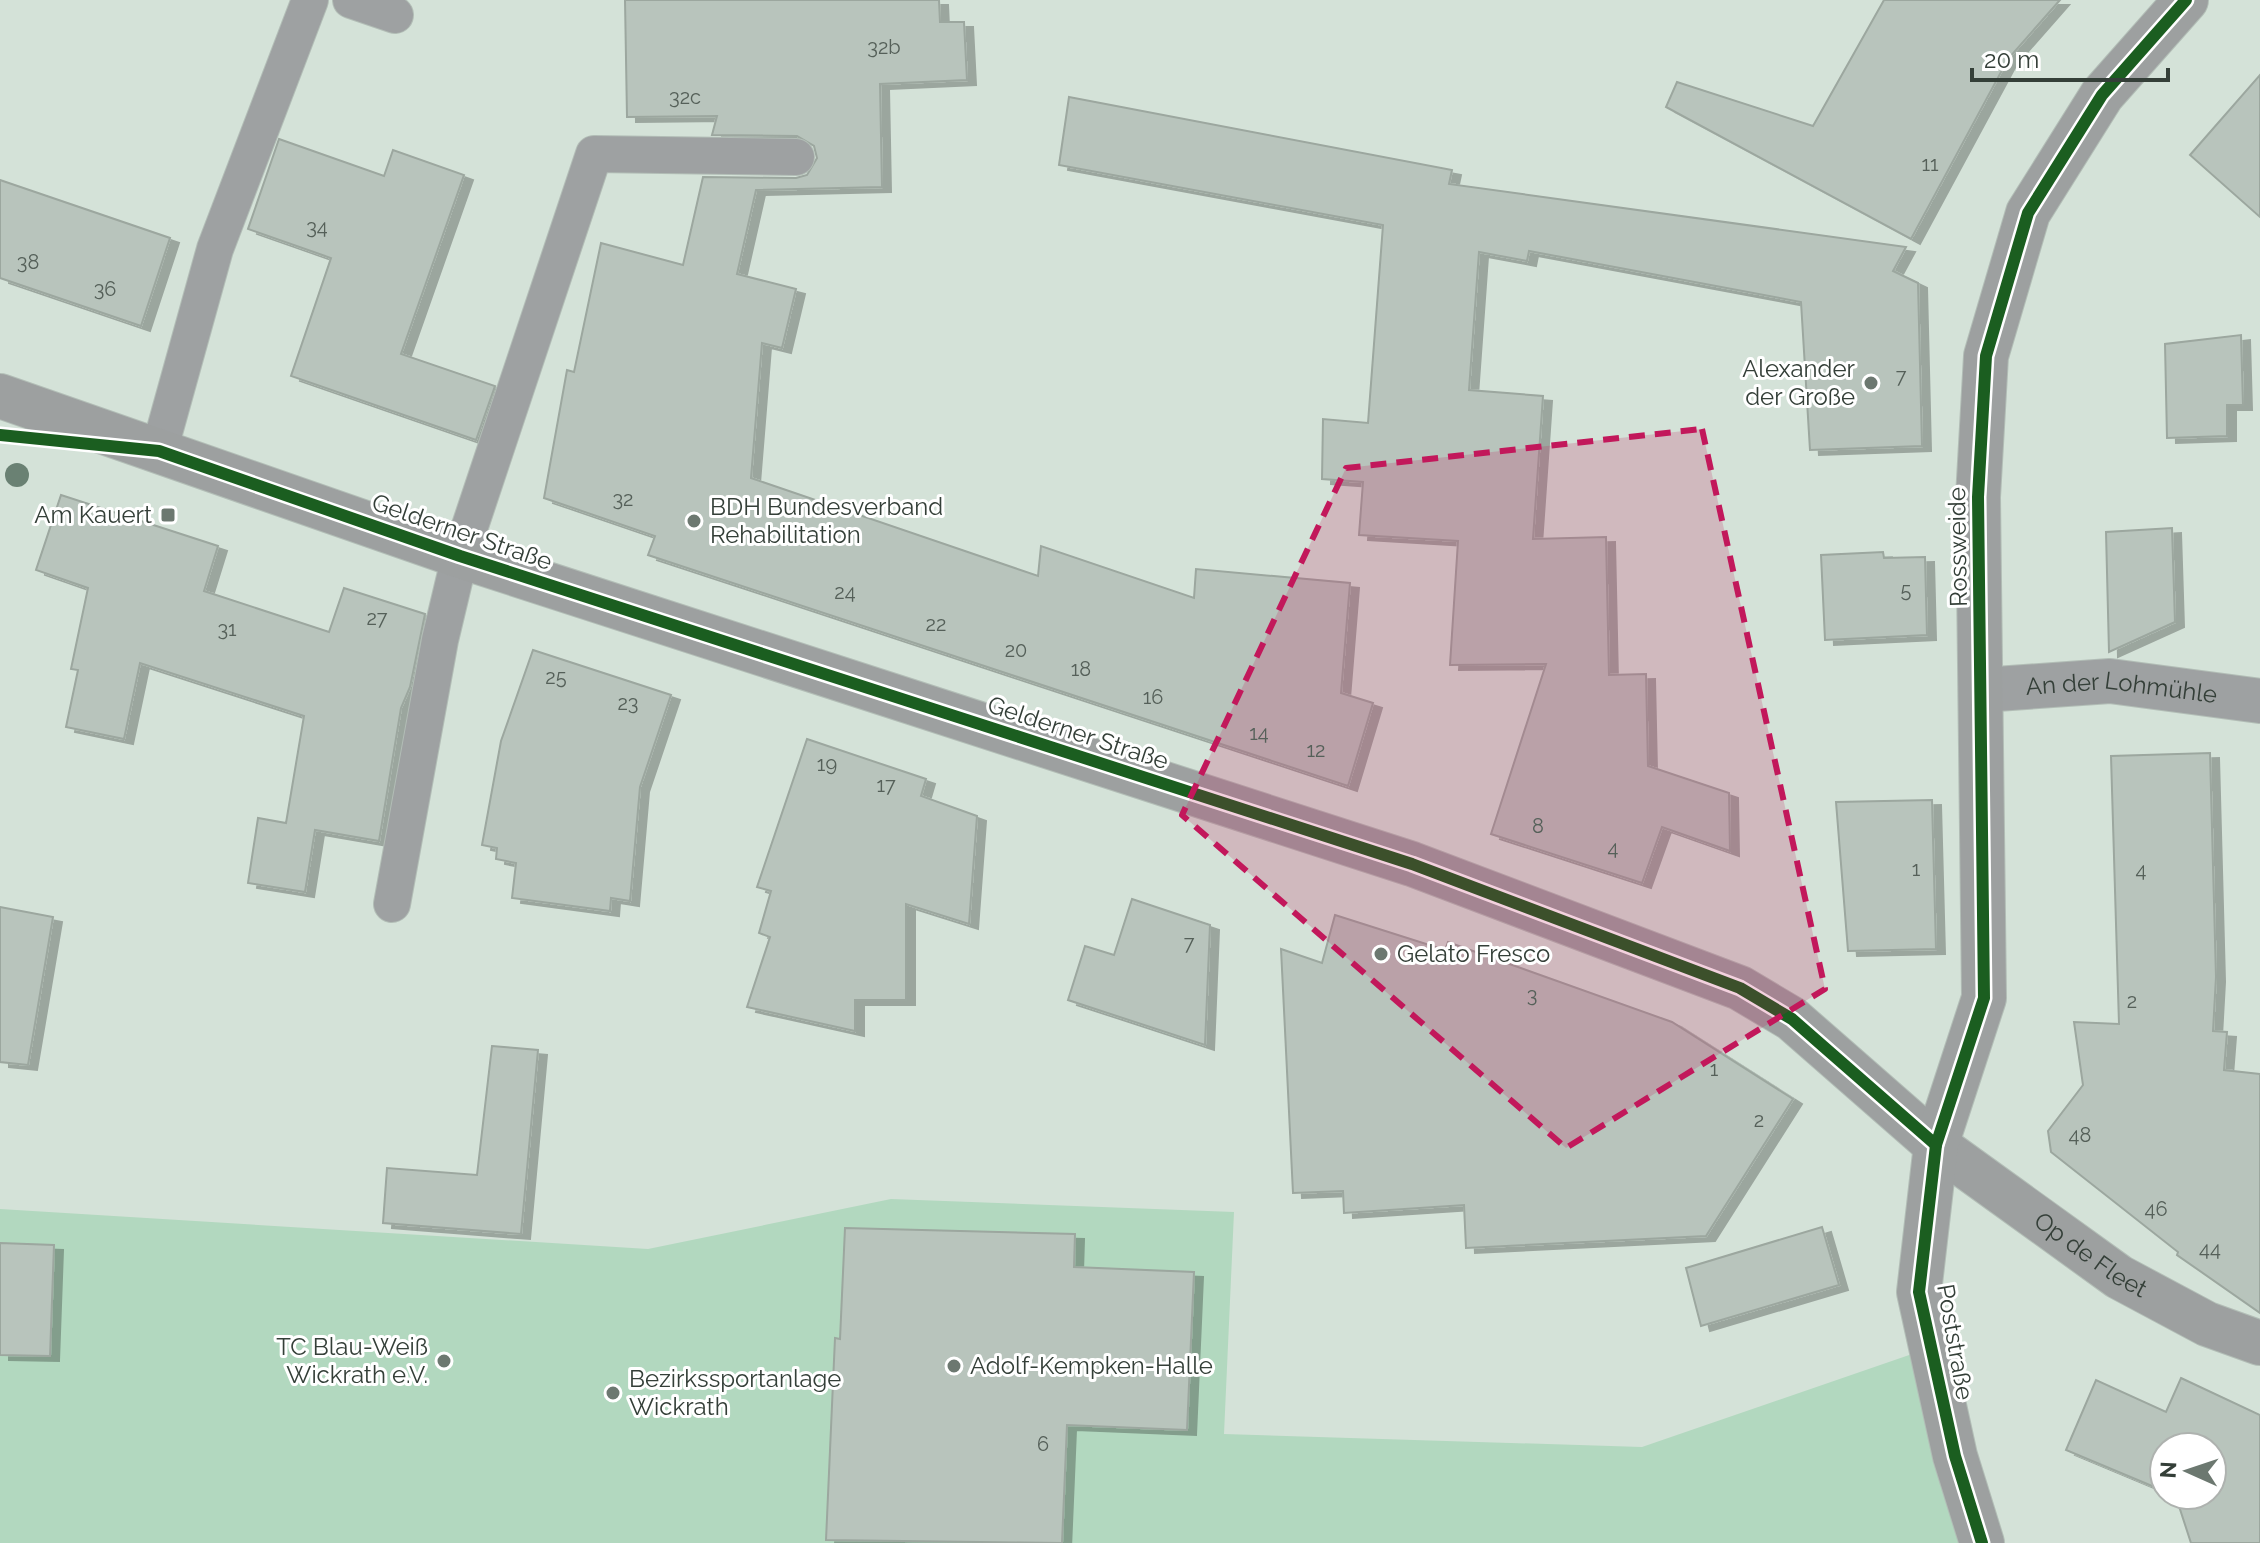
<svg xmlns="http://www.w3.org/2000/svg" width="2260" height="1543" viewBox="0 0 2260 1543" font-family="Raleway,sans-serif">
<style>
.green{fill:#b2d8bf}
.building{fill:#b8c4bc;stroke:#9ca79f;stroke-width:2;filter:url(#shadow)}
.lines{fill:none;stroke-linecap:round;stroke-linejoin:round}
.lane-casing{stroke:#b2bdb6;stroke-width:38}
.street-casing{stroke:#b2bdb6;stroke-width:46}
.secondary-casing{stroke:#b2bdb6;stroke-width:46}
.lane{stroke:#9ea1a2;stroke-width:36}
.street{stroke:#9ea1a2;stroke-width:44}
.secondary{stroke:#9da0a0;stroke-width:44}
.cycleway-casing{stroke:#fff;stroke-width:17}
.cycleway{stroke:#1b5e20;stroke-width:12}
.tree{fill:#6a8173}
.marked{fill:#c2185b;fill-opacity:0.2;stroke:#c2185b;stroke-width:6;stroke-dasharray:16 10;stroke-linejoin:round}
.poi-dot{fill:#6c7870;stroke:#fff;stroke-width:3}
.labels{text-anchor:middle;stroke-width:6;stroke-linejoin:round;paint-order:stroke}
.number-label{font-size:20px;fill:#556059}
.poi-label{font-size:24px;fill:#343f38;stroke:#fff;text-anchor:start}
.street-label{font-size:24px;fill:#343f38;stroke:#fff}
</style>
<defs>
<filter id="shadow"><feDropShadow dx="9" dy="5" stdDeviation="0" flood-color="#0004"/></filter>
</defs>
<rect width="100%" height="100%" fill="#d4e2d8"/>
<polygon class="green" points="891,1199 1234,1212 1224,1434 1642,1447 1915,1353 1968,1543 0,1543 0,1209 648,1249"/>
<g class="building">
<polygon points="625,0 939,0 940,22 964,22 967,80 880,84 882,187 756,190 737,274 796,289 782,348 762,343 751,478 1038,576 1041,546 1194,598 1196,569 1350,583 1341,693 1373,703 1348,786 648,555 655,536 544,498 567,370 574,372 601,243 683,265 703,177 796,178 807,175 817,158 814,146 797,136 712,135 717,116 627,117"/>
<polygon points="1884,0 2060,0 2008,59 1911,239 1666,107 1677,82 1813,126"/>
<polygon points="2260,75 2260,217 2190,155"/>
<polygon points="1069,97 1452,170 1449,184 1906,247 1893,271 1918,283 1922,446 1810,450 1801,302 1529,251 1527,261 1479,252 1469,390 1543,396 1533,539 1606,537 1609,675 1646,674 1648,766 1729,793 1730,851 1662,827 1642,883 1491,834 1546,664 1450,665 1458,541 1359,535 1363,482 1322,479 1323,419 1368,423 1383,225 1059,165"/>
<polygon points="279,139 384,176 393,150 464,175 401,354 495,386 476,440 291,376 331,258 248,229"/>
<polygon points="0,180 170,238 141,326 0,278"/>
<polygon points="2241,335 2243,405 2227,405 2227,436 2167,438 2165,344"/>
<polygon points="61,495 218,546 204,591 329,632 344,588 425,614 410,687 401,708 379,841 315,830 305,892 248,883 258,818 286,823 304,716 140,663 124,739 66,727 78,670 71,669 88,588 36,570"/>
<polygon points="2172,528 2175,622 2109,652 2106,532"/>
<polygon points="1883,552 1884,558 1925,557 1927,635 1825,640 1821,555"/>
<polygon points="533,650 671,695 640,787 630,901 611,898 610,911 512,898 516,863 496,859 497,848 482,845 501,741"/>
<polygon points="807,739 926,779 921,796 977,816 969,924 906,904 906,1000 855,1000 855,1031 747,1007 770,937 759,933 771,891 757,887"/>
<polygon points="2210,753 2216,977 2213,1031 2227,1032 2224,1070 2260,1074 2260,1313 2177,1255 2178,1252 2051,1152 2048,1131 2083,1085 2074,1022 2119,1024 2111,756"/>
<polygon points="1932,800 1936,949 1848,951 1836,802"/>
<polygon points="1132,899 1210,925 1205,1045 1068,1000 1085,946 1114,955"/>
<polygon points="0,907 53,917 28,1065 0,1062"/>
<polygon points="1335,915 1445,950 1448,942 1672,1022 1793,1099 1706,1236 1466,1248 1464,1205 1344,1213 1343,1191 1293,1193 1281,949 1322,963"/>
<polygon points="492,1046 538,1050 521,1234 383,1223 387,1168 477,1175"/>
<polygon points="1822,1227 1839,1285 1701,1326 1686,1268"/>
<polygon points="845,1228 1075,1234 1074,1267 1194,1272 1187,1430 1067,1425 1062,1543 826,1540 835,1338 840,1339"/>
<polygon points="0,1243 54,1245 50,1356 0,1355"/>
<polygon points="2181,1378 2260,1415 2260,1543 2191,1543 2176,1497 2172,1495 2212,1495 2212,1447 2164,1447 2164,1491 2066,1450 2096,1380 2166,1412"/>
</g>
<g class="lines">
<defs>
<g id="lane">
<polyline points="351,0 395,15"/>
<polyline points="159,451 215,249 310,0"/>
<polyline points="392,904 440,640 460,556 594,154 796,157"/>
</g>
<g id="street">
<path id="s1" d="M1982 690 2110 681 2260 701"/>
</g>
<g id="secondary">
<path id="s2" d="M0 396 460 556 1412 864 1740 988 1792 1019 1936 1145 2119 1277 2207 1324 2260 1343"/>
<polyline points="1982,1543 1955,1456 1919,1292 1936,1145 1984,998 1978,497 1986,356 2028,213 2102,95 2186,0"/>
</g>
</defs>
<use href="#lane" class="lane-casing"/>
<use href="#street" class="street-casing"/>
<use href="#secondary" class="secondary-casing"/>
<use href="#lane" class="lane"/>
<use href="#street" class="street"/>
<use href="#secondary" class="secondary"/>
<defs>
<g id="cycleway">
<polyline points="0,435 159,451 460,556 1412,864 1740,988 1792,1019 1936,1145"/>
<polyline points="1982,1543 1955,1456 1919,1292 1936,1145 1984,998 1978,497 1986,356 2028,213 2102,95 2186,0"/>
</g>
</defs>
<use href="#cycleway" class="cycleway-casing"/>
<use href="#cycleway" class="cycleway"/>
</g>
<circle class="tree" cx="17" cy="475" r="12"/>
<path class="marked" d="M1702 429 1825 989 1566 1148 1182 815 1346 468Z"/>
<g class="poi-dot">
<circle cx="1871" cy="383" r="8"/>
<rect x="160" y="507" width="16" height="16" rx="4"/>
<circle cx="694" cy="521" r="8"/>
<circle cx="1381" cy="954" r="8"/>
<circle cx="444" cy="1361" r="8"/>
<circle cx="954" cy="1366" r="8"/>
<circle cx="613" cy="1393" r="8"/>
</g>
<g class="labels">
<g class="number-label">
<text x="884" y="54">32b</text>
<text x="685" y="104">32c</text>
<text x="1930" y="171">11</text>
<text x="317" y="234">34</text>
<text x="28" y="269">38</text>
<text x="105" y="296">36</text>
<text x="1901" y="383">7</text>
<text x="623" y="506">32</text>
<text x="1906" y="597">5</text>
<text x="845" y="599">24</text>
<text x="377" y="625">27</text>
<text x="936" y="631">22</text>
<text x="227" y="636">31</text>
<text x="1016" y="657">20</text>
<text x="1081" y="676">18</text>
<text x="556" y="684">25</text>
<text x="1153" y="704">16</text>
<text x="628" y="710">23</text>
<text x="1259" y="740">14</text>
<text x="1316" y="757">12</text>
<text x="827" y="771">19</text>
<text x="886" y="792">17</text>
<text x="1538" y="833">8</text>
<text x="1613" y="855">4</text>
<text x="1916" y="876">1</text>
<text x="2141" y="877">4</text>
<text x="1189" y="950">7</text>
<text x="1532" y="1002">3</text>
<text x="2132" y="1008">2</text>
<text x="1714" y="1076">1</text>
<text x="1759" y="1127">2</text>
<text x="2080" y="1142">48</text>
<text x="2156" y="1216">46</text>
<text x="2210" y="1256">44</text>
<text x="1043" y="1451">6</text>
</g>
<g class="poi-label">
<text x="1855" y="377" text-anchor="end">Alexander<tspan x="1855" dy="28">der Große</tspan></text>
<text x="710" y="515">BDH Bundesverband<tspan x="710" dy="28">Rehabilitation</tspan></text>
<text x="152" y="523" text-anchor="end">Am Kauert</text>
<text x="1397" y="962">Gelato Fresco</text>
<text x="428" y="1355" text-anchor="end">TC Blau-Weiß<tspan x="428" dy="28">Wickrath e.V.</tspan></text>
<text x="970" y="1374">Adolf-Kempken-Halle</text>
<text x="629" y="1387">Bezirkssportanlage<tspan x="629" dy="28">Wickrath</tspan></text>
</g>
<g class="street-label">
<text transform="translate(462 532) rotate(19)" y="8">Gelderner Straße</text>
<text transform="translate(1958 547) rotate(-91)" y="8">Rossweide</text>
<text dy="8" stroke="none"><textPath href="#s1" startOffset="140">An der Lohmühle</textPath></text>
<text transform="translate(1078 733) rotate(18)" y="8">Gelderner Straße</text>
<text dy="8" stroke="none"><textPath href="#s2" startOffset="2280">Op de Fleet</textPath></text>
<text transform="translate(1955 1342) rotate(80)" y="8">Poststraße</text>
</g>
</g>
<g transform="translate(2188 1471) rotate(273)"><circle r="38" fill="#ffffff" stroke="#aeb2af" stroke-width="2"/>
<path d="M0-6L14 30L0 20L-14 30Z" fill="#6c7870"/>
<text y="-12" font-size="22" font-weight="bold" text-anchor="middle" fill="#343f38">N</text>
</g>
<path d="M1972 68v12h196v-12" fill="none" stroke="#343f38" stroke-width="4"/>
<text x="1984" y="68" font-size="24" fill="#343f38" stroke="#ffffff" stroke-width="6" paint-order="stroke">20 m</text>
</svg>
